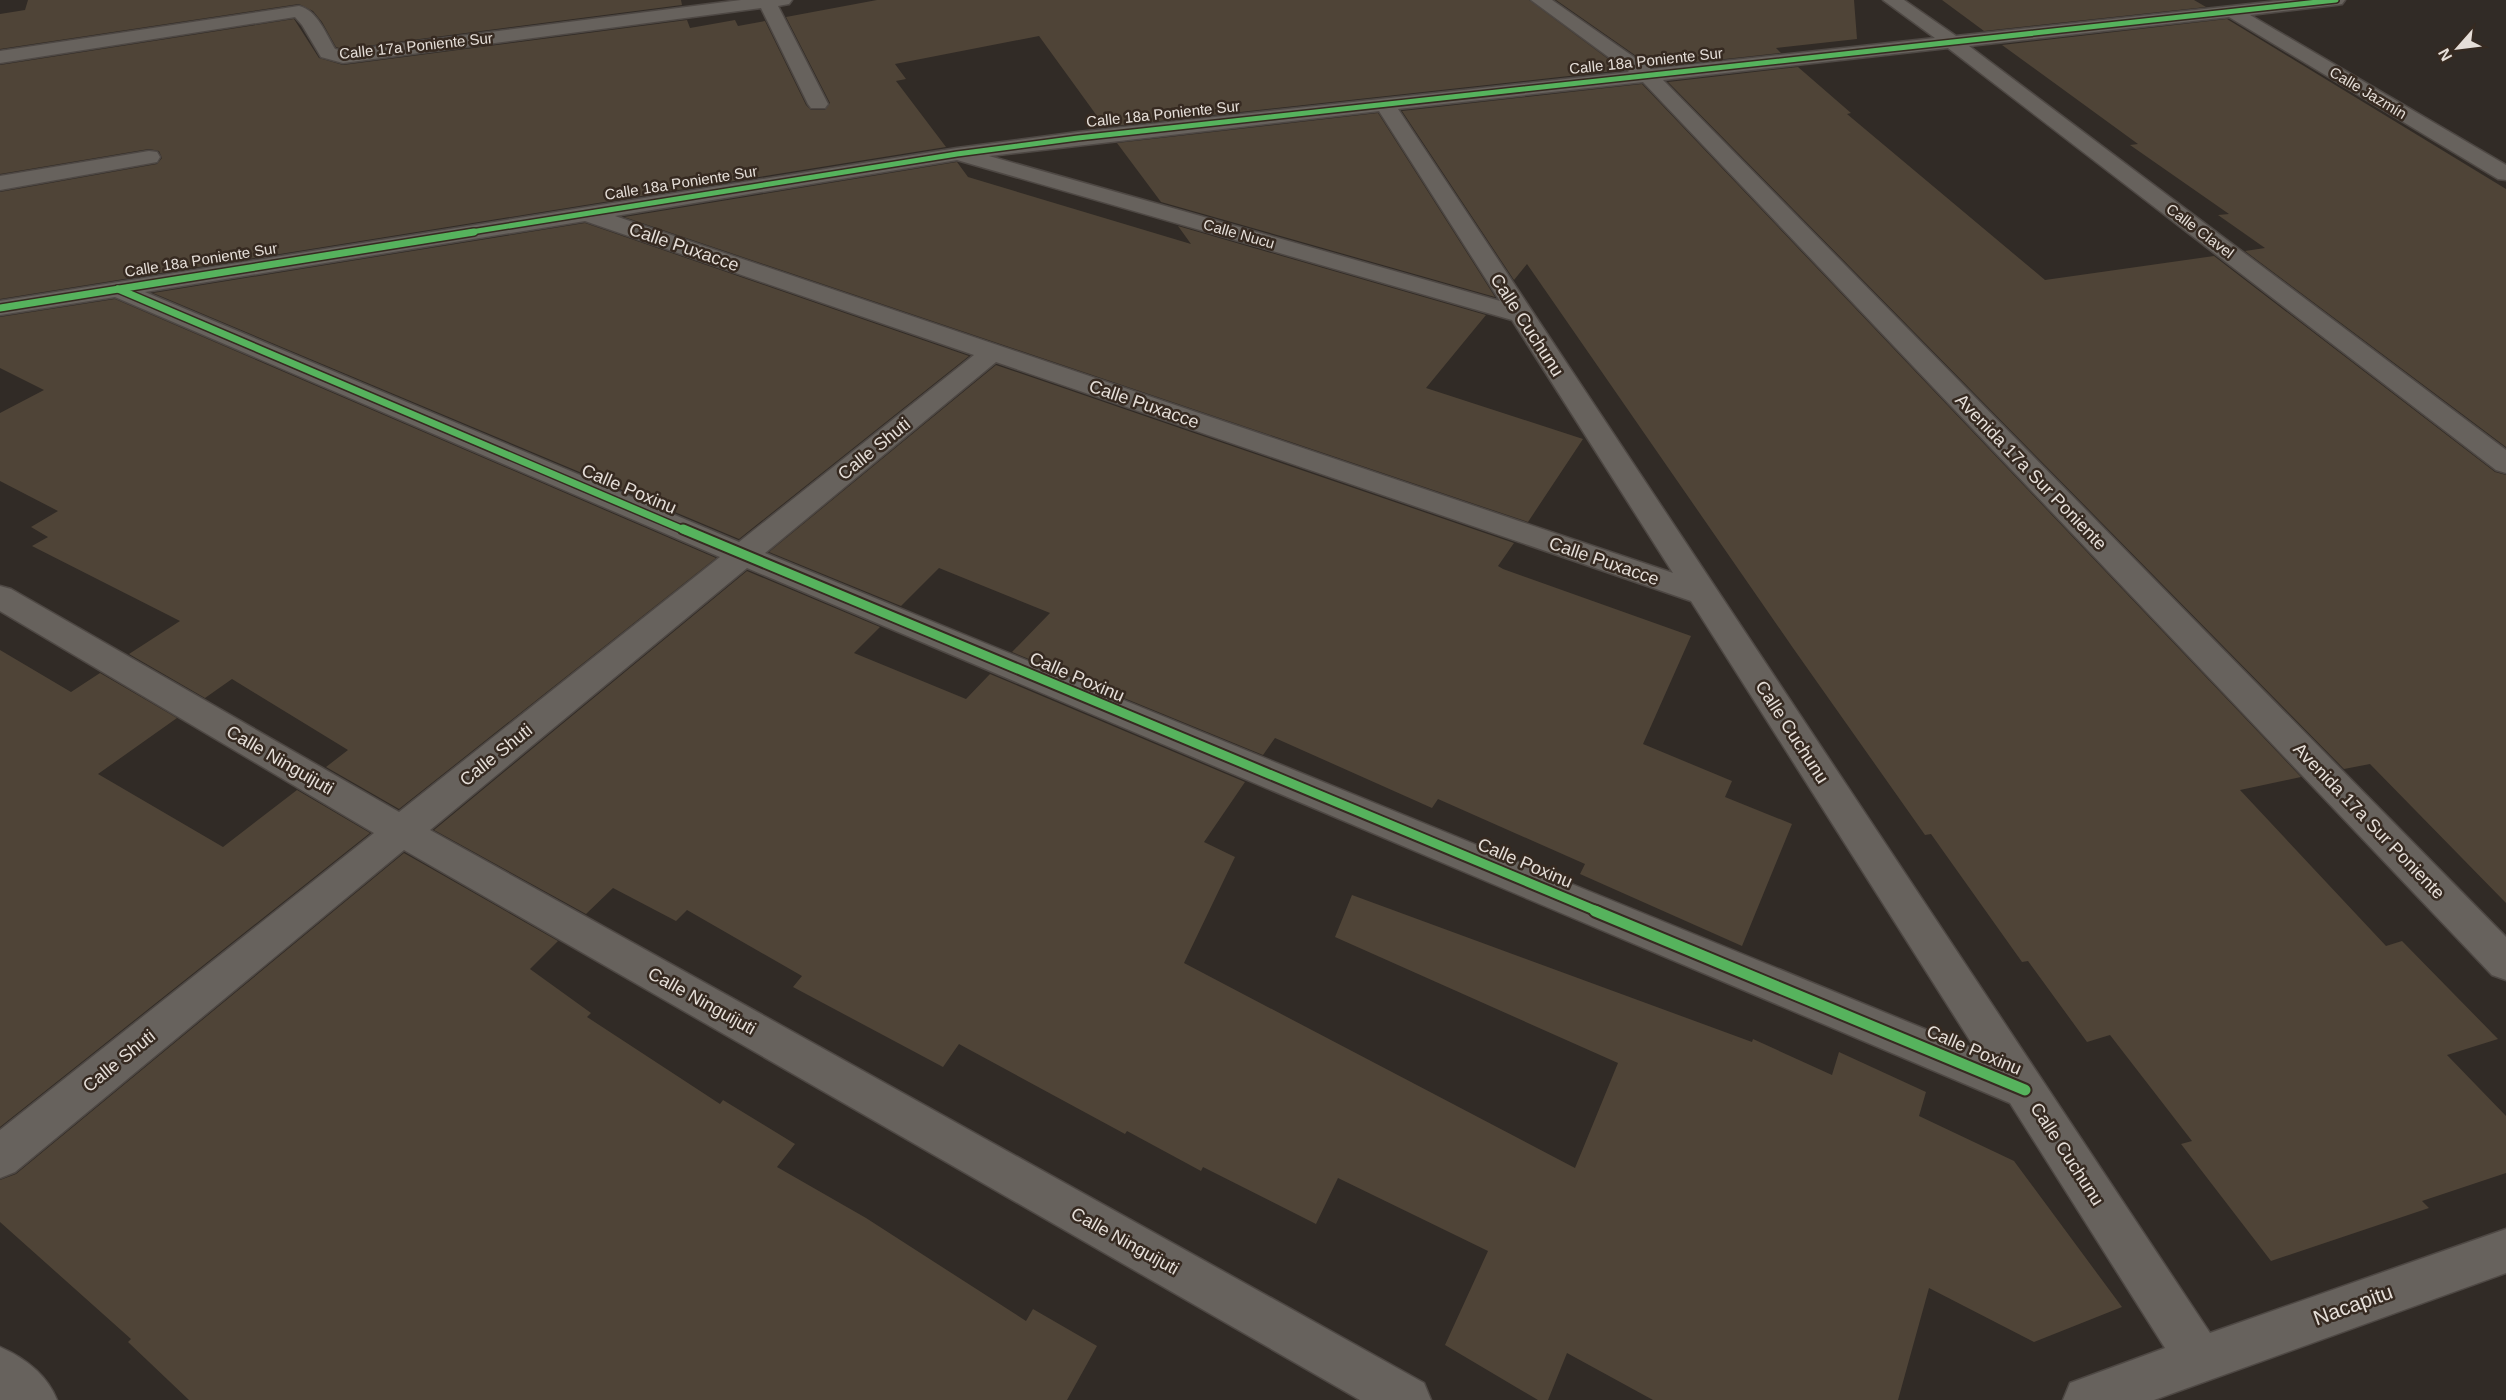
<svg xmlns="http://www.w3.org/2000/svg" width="2506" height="1400" viewBox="0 0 2506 1400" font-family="Helvetica,sans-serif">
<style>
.building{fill:#4f4437}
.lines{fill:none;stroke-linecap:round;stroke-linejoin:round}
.minor-casing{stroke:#4e4844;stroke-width:3}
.minor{fill:#67625d;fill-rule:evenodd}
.cycleway-far3-casing{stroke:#362a21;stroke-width:8}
.cycleway-far2-casing{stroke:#362a21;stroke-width:10}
.cycleway-far1-casing{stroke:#362a21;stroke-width:13}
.cycleway-casing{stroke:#362a21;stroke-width:15}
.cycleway-far3{stroke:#56b35d;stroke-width:5}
.cycleway-far2{stroke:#56b35d;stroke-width:7}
.cycleway-far1{stroke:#56b35d;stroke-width:9}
.cycleway{stroke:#56b35d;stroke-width:11}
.labels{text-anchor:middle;stroke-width:5;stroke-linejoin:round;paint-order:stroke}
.far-street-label{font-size:15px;fill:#e5ded8;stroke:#362a21}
.street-label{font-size:18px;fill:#e5ded8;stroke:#362a21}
.near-street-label{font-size:21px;fill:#e5ded8;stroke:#362a21}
</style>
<rect width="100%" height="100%" fill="#312b26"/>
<g class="building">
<polygon points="28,0 681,0 682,5 343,49 336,47 322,22 313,11 299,4 0,49 0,14 25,10"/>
<polygon points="877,0 1529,0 1623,70 1105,127 1039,36 895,64 906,79 896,81 946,147 0,299 0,192 157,164 162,158 159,151 149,149 0,174 0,65 294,19 319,58 343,65 687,20 690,28 735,20 738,26 765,21 806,105 811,110 825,110 830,103 786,17"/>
<polygon points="1556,0 1854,0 1857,39 1776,48 1781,53 1652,67"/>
<polygon points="1942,0 2194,0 2206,7 1984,31"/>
<polygon points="2227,19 2506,189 2506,447 2245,251 2265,248 2218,215 2229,214 2130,145 2138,144 2002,45"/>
<polygon points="1798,67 1851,113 1847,114 2045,280 2214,256 2495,472 2506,475 2506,903 2370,764 2344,769 1668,82"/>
<polygon points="1642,84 2301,777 2240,790 2386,946 2402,941 2498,1039 2447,1055 2506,1116 2506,1173 2422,1201 2429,1208 2271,1261 2181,1144 2192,1141 2110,1035 2087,1042 2028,961 2022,962 1931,834 1925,835 1793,648 1527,264 1514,280 1402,111"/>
<polygon points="1378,113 1495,297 1161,202 1117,143"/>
<polygon points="957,162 968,177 1191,244 1178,226 1486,315 1426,388 1583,439 1528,522 624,217"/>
<polygon points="585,223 969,356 739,539 153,293"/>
<polygon points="115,299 716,558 399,809 326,767 348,750 232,679 205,698 129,654 180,621 32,546 48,537 31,527 58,511 0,481 0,413 44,390 0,368 0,317"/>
<polygon points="996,365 1514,543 1498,566 1503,569 1691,636 1643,744 1732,781 1725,797 1792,824 1742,946 1580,874 1585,864 1438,799 1432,808 1275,738 1263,755 1012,652 1050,613 939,568 901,606 769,552"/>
<polygon points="747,571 880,627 854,653 966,699 990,674 1245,782 1204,842 1235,857 1184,963 1575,1168 1618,1063 1335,937 1352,895 1752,1042 1753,1039 1832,1075 1839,1052 1926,1092 1919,1116 2014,1161 2122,1307 2034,1342 1929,1288 1898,1400 1653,1400 1567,1353 1548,1400 1538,1400 1445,1345 1488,1251 1338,1178 1316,1224 1203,1167 1201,1171 1127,1131 1125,1134 959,1044 943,1067 793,987 802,976 687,910 676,921 613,888 586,914 434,830"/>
<polygon points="0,650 71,692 100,673 177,718 98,774 223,847 297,790 370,833 0,1127"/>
<polygon points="404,853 558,941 530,969 591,1013 587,1017 720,1104 723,1100 795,1144 777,1167 866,1218 1026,1321 1033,1309 1097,1346 1067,1400 189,1400 128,1342 131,1339 0,1222 0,1180 16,1174"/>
</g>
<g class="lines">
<defs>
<g id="minor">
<path d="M741 0H792L789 4 778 6 828 104 825 108H811L808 104 761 8 343 63 321 57 302 25 295 17 0 63V51L299 6C317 10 326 34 335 49L343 51Z"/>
<path d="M1531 0H1552L1651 69 1935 38 1883 0H1904L1956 36 2287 0H2345L2342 4 2336 5 2250 15 2506 165V180L2498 179 2229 17 1969 46 2506 450V473L2496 470 1948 48 1663 80 2506 937V980L2492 975 1643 82 1398 109 2210 1333 2506 1229V1273L2154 1400H2063L2070 1383 2165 1348 2010 1103 747 568 430 830 1424 1383 1431 1400H1360L404 850 15 1172 0 1178V1130L374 833 0 611V586L11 589 399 812 720 557 115 297 0 315V301L957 148 1078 132 1629 72ZM1379 111 1500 301 989 156ZM957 160 1512 320 1673 573 615 216ZM585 221 974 355 739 542 145 292ZM996 362 1691 601 1976 1050 765 553Z"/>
<polygon points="149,151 157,152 160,157 157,162 0,190 0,176"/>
<path d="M0 1347C25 1358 47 1375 57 1400H0Z"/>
</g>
</defs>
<use href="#minor" class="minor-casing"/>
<use href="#minor" class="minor"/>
<defs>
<polyline id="cycleway-far3" points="465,233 957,154 1078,138 2336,0"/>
<g id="cycleway-far2">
<polyline points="118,289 686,531"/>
<polyline points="0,308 474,232"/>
</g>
<polyline id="cycleway-far1" points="683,529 1599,912"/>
<polyline id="cycleway" points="1595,911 2025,1090"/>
</defs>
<use href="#cycleway-far3" class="cycleway-far3-casing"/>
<use href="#cycleway-far2" class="cycleway-far2-casing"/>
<use href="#cycleway-far1" class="cycleway-far1-casing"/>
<use href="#cycleway" class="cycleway-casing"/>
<use href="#cycleway-far3" class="cycleway-far3"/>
<use href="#cycleway-far2" class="cycleway-far2"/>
<use href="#cycleway-far1" class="cycleway-far1"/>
<use href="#cycleway" class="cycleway"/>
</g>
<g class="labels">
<g class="far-street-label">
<text transform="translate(416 46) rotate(-6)" y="5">Calle 17a Poniente Sur</text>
<text transform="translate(1646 61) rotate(-6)" y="5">Calle 18a Poniente Sur</text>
<text transform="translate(2368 93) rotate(31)" y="5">Calle Jazmín</text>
<text transform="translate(1163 114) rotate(-6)" y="5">Calle 18a Poniente Sur</text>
<text transform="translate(681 183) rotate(-9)" y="5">Calle 18a Poniente Sur</text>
<text transform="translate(2200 231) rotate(37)" y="5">Calle Clavel</text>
<text transform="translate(1239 234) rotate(16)" y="5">Calle Nucu</text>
<text transform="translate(201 260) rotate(-9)" y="5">Calle 18a Poniente Sur</text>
</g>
<g class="street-label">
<text transform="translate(684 247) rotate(19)" y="6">Calle Puxacce</text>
<text transform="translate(1527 325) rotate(57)" y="6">Calle Cuchunu</text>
<text transform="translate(1144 404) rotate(19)" y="6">Calle Puxacce</text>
<text transform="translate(874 449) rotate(-39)" y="6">Calle Shuti</text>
<text transform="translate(2031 472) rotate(46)" y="6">Avenida 17a Sur Poniente</text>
<text transform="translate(629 489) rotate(23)" y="6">Calle Poxinu</text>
<text transform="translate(1604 561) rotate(19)" y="6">Calle Puxacce</text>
<text transform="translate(1077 677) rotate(23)" y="6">Calle Poxinu</text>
<text transform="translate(1792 732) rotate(57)" y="6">Calle Cuchunu</text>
<text transform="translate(496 755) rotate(-39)" y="6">Calle Shuti</text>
<text transform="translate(280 760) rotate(30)" y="6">Calle Ninguijuti</text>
<text transform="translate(2369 821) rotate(46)" y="6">Avenida 17a Sur Poniente</text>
<text transform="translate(1525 863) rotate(23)" y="6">Calle Poxinu</text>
<text transform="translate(702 1001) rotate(29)" y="6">Calle Ninguijuti</text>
<text transform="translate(1974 1050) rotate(23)" y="6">Calle Poxinu</text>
<text transform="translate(119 1061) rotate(-39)" y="6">Calle Shuti</text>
<text transform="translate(2067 1154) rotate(57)" y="6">Calle Cuchunu</text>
<text transform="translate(1125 1241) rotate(29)" y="6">Calle Ninguijuti</text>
</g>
<g class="near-street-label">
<text transform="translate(2353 1305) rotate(-20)" y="7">Nacapitu</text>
</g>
</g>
<g transform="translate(2458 48) rotate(242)" stroke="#362a21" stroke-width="4.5" paint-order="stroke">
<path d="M0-4.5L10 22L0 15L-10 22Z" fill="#e5ded8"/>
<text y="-9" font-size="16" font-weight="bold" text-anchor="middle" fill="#e5ded8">N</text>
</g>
</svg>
